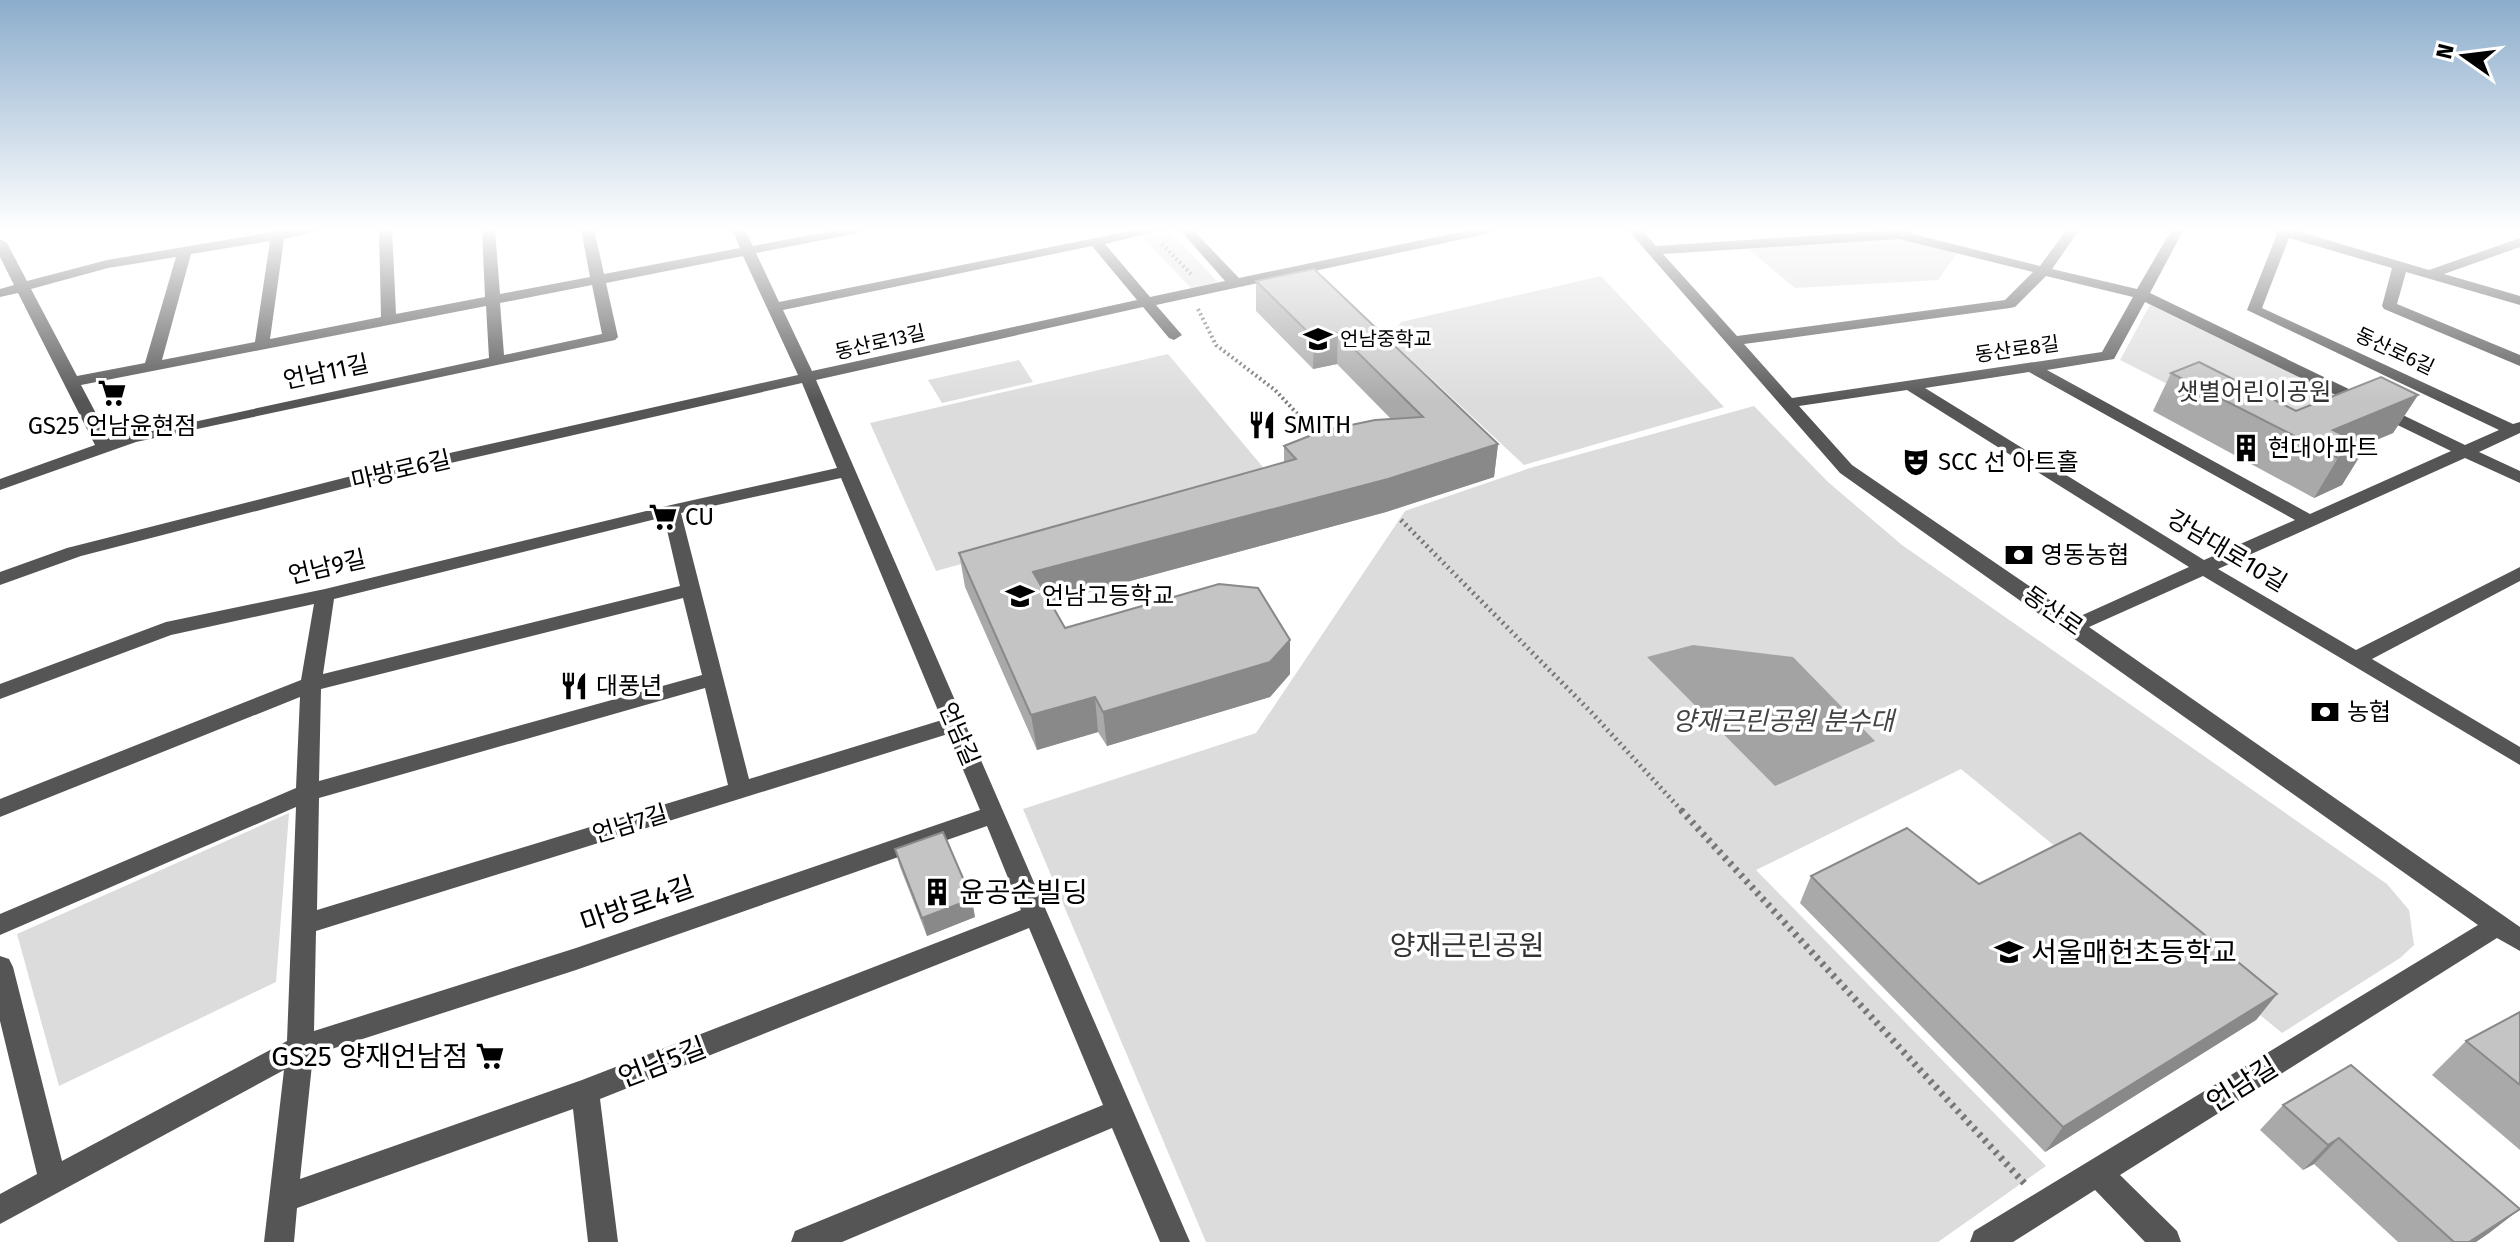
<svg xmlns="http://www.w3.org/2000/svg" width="2520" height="1242" viewBox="0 0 2520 1242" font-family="'Fira Sans','Noto Sans KR',sans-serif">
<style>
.green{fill:#dcdcdc}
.water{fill:#a3a3a3}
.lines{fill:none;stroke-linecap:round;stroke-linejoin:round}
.path-far2{stroke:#777;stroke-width:4;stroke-dasharray:2 3;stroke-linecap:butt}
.path-far1{stroke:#777;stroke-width:5;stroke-dasharray:2 4;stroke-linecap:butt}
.path{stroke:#777;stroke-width:7;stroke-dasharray:3 5;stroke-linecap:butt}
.minor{fill:#555;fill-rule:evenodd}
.wall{fill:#a9a9a9}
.shaded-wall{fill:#898989}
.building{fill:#c4c4c4;stroke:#898989;stroke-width:2}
.labels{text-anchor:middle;stroke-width:7;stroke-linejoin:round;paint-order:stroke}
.far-poi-label{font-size:20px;fill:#000;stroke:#fff;text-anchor:start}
.far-street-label{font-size:20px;fill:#000;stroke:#fff}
.street-label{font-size:24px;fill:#000;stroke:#fff}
.park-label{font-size:24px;fill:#333;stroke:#fff}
.poi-label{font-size:24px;fill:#000;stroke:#fff;text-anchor:start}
.water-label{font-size:26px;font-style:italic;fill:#444;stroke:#fff}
.near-poi-label{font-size:28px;fill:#000;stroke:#fff;text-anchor:start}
.near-street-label{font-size:28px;fill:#000;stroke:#fff}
.near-park-label{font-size:28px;fill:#333;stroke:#fff}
</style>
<rect width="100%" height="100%" fill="#fff"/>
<g class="green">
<polygon points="1135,229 1167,229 1218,282 1191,288"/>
<polygon points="1899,235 1959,250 1938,280 1795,288 1742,244"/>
<polygon points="1601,276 1724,407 1524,465 1390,340 1401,322"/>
<polygon points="2150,305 2337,395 2252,427 2120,360"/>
<polygon points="1168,354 1272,478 936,571 870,423"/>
<polygon points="1019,360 1033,382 942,403 928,380"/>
<polygon points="1754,406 1828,482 1902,545 2387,884 2409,910 2414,945 2400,958 2282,1033 1961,769 1756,870 2046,1166 1938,1242 1206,1242 1023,809 1256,733 1405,511 1530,468"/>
<polygon points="289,813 276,982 59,1086 17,934"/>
</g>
<polygon class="water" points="1693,645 1793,657 1875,741 1775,786 1647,657"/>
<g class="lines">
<g class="path-far2">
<polyline points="1162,244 1191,274"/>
<polyline points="1198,309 1216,345 1275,390 1320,438"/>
</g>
<polyline class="path-far1" points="1401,520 1591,712 1683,812"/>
<polyline class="path" points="1681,810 2025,1184"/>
<g class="minor">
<path d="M273 229H324L284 239 270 339 381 317 379 229H392L396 314 485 297 482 229H495L500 294 590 277 581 229H594L604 274 740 248 732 229H744L753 246 840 229H865L859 233 756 253 779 302 1140 229H1165L1105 244 1150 297 1225 281 1179 229H1192L1239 278 1474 229H1497L1491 233 1156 305 1182 335 1174 340 1169 338 1143 307 816 380 1190 1242H1160L1112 1128 842 1242H791L795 1231 1103 1105 1029 928 600 1099 618 1242H588L573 1109 297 1208 294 1242H264L284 1070 0 1224V1194L37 1174 0 1021V956L9 959 13 967 62 1161 287 1041 296 807 0 935V914L296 788 300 697 0 817V799L301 680 314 604 171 635 0 699V684L166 622 325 589 671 505 837 468 802 383 389 477 81 556 0 585V572L67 548 387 467 798 375 743 256 606 283 618 337 615 340 136 442 0 490V479L95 445 18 293 0 297V289L14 285 0 257V239L7 243 27 281 107 260 272 232ZM270 241 255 342 162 360 191 254ZM1092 246 1137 300 812 371 783 310ZM176 257 145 363 77 376 31 289 108 268ZM592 285 602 334 504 355 500 303ZM486 306 489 358 110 440 81 385ZM841 478 942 720 749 779 681 513ZM664 517 680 586 323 674 334 599ZM683 598 702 675 319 781 321 689ZM705 688 728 785 317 910 319 798ZM948 734 980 810 576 948 314 1031 316 931ZM987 826 1021 910 582 1080 300 1179 313 1055 576 970Z"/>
<path d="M1627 229H1641L1656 246 1912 229 1909 233 2040 266 2067 229H2080L2052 269 2137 289 2172 229H2184L2150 293 2465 445 2499 430 2247 310 2277 234 2272 229H2298L2297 231 2429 270 2520 238V247L2444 274 2520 296V305L2406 272 2397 304 2520 355V366L2384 309 2382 306 2392 268 2289 238 2262 308 2513 424 2520 422V433L2479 452 2520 471V483L2465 458 2218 569 2356 650 2520 567V581L2372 659 2520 747V765L2203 576 2089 627 2520 927V951L2497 938 2120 1175 2177 1231 2181 1242H2145L2095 1190 2013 1242H1970L1974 1231 2478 925 1840 473ZM1899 239 2033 272 2005 300 1737 336 1663 254ZM2046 276 2133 297 2102 352 1792 398 1744 344 2010 308 2015 307ZM2145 302 2451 451 2310 514 2047 370 2114 359ZM2029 372 2295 520 2204 560 1925 388ZM1907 390 2189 567 2076 618 1852 465 1799 406Z"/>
</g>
</g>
<g class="wall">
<polygon points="1314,269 1498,444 1494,477 1386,512 1051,602 1065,628 1290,674 1270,697 1107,746 1098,732 1037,750 965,587 959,553 1284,463 1284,446 1391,419 1337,364 1313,369 1256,311 1256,281"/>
<polygon points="2171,373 2296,411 2418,395 2393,433 2364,445 2366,446 2342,485 2314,498 2153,411"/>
<polygon points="895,849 975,917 927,936 900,867"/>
<polygon points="1811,876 1979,884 2277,994 2256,1020 2045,1152 1800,903"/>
<polygon points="2520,1012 2520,1150 2432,1075 2466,1041"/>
<polygon points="2283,1105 2520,1209 2489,1233 2476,1242 2398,1242 2314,1164 2303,1170 2260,1130"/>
</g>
<g class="shaded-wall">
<polygon points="1338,333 1337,364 1313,369 1314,338"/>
<polygon points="2418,395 2393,433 2336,457 2333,430"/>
<polygon points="1498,444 1494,477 1386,512 1038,606 1033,572"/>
<polygon points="2366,446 2342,485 2314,498 2338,458"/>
<polygon points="1290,640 1290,674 1270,697 1107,746 1103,712"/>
<polygon points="1095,697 1098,732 1037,750 1031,715"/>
<polygon points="972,899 975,917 927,936 922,918"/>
<polygon points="2277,994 2256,1020 2045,1152 2063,1127"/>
<polygon points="2339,1138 2314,1164 2303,1170 2328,1145"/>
<polygon points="2520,1209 2489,1233 2476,1242 2469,1242"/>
</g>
<g class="building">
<polygon points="1314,269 1498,444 1388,479 1033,572 1065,628 1219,584 1258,588 1290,640 1270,662 1103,712 1095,697 1031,715 959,553 1296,459 1284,446 1322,431 1375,420 1423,417 1338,333 1314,338 1256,281"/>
<polygon points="2199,362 2296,411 2381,377 2418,395 2333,430 2366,446 2338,458 2171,373"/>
<polygon points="1907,828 1979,884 2080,833 2277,994 2063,1127 1811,876"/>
<polygon points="943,832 972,899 922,918 895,849"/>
<polygon points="2520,1012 2520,1085 2466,1041"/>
<polygon points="2351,1065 2520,1209 2469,1242 2454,1242 2339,1138 2328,1145 2283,1105"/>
</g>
<linearGradient id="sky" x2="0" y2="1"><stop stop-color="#8cadcc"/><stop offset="0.57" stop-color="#fff"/><stop offset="1" stop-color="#fff" stop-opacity="0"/></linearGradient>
<rect width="2520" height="402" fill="url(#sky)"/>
<defs>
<symbol id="school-bare" viewBox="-9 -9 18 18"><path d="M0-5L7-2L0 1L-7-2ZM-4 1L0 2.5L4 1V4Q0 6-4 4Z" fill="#000" stroke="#fff" stroke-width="2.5" paint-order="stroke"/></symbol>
<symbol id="supermarket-bare" viewBox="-9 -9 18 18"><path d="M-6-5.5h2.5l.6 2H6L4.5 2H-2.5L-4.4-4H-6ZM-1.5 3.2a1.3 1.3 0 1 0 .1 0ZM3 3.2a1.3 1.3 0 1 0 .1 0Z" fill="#000" stroke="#fff" stroke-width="2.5" paint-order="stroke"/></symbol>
<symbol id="restaurant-bare" viewBox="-9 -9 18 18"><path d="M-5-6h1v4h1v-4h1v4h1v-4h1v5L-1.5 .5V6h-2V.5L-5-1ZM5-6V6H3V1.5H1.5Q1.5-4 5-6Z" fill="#000" stroke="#fff" stroke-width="2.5" paint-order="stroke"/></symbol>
<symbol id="building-bare" viewBox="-9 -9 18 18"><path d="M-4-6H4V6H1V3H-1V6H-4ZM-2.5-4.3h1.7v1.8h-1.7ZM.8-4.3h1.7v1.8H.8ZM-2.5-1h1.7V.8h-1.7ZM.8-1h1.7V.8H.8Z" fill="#000" stroke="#fff" stroke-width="2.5" paint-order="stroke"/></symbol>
<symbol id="theatre-bare" viewBox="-9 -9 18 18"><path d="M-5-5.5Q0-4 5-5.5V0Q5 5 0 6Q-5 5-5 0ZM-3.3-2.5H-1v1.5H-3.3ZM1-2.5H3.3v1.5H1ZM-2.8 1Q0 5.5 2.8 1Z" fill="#000" stroke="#fff" stroke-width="2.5" paint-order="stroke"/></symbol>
<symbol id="bank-bare" viewBox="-9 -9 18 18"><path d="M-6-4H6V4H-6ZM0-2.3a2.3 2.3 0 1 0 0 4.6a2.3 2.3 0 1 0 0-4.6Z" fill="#000" stroke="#fff" stroke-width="2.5" paint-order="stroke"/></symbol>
</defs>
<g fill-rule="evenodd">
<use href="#school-bare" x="1298" y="319" width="40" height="40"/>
<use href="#supermarket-bare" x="92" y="373" width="40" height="40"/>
<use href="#restaurant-bare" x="1242" y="405" width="40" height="40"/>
<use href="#building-bare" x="2226" y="428" width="40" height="40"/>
<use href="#theatre-bare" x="1896" y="442" width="40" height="40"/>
<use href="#supermarket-bare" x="643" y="497" width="40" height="40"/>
<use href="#bank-bare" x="1999" y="535" width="40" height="40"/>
<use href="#school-bare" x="1000" y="576" width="40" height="40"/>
<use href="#restaurant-bare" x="554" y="666" width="40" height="40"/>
<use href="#bank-bare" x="2305" y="692" width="40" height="40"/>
<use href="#building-bare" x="917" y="872" width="40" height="40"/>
<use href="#school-bare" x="1989" y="932" width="40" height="40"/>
<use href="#supermarket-bare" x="470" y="1036" width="40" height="40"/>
</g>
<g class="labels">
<g class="far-poi-label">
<text x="1340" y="346">언남중학교</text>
</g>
<g class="far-street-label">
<text transform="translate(880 342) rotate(-13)" y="7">동산로13길</text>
<text transform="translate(2017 349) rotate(-8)" y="7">동산로8길</text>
<text transform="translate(2395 351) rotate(25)" y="7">동산로6길</text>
</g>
<g class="street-label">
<text transform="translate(326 372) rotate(-12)" y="8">언남11길</text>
<text transform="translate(401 470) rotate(-13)" y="8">마방로6길</text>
<text transform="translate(2227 551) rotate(31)" y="8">강남대로10길</text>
<text transform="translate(327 567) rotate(-13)" y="8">언남9길</text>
<text transform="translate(2053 611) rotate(35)" y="8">동산로</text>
<text transform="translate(959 734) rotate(67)" y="8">언남길</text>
<text transform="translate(630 824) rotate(-17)" y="8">언남7길</text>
</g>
<g class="park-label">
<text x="2254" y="400">샛별어린이공원</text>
</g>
<g class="poi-label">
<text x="1284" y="433">SMITH</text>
<text x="112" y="434" text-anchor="middle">GS25 언남윤현점</text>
<text x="2268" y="456">현대아파트</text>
<text x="1938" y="470">SCC 선 아트홀</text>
<text x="685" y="525">CU</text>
<text x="2041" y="563">영동농협</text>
<text x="1042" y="604">언남고등학교</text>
<text x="596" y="694">대풍년</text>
<text x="2347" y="720">농협</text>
</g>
<g class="water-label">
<text x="1783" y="730">양재근린공원 분수대</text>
</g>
<g class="near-poi-label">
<text x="959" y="902">윤공순빌딩</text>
<text x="2031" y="962">서울매헌초등학교</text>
<text x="468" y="1066" text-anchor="end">GS25 양재언남점</text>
</g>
<g class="near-street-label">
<text transform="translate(637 904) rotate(-19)" y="10">마방로4길</text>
<text transform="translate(662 1062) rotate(-21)" y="10">언남5길</text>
<text transform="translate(2242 1084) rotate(-32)" y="10">언남길</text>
</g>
<g class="near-park-label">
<text x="1467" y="955">양재근린공원</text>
</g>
</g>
<g transform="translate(2464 56) rotate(284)" stroke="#ffffff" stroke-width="6" paint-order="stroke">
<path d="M0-6L14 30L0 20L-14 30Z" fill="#000000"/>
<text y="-12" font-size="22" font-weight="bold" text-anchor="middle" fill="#000000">N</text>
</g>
</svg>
